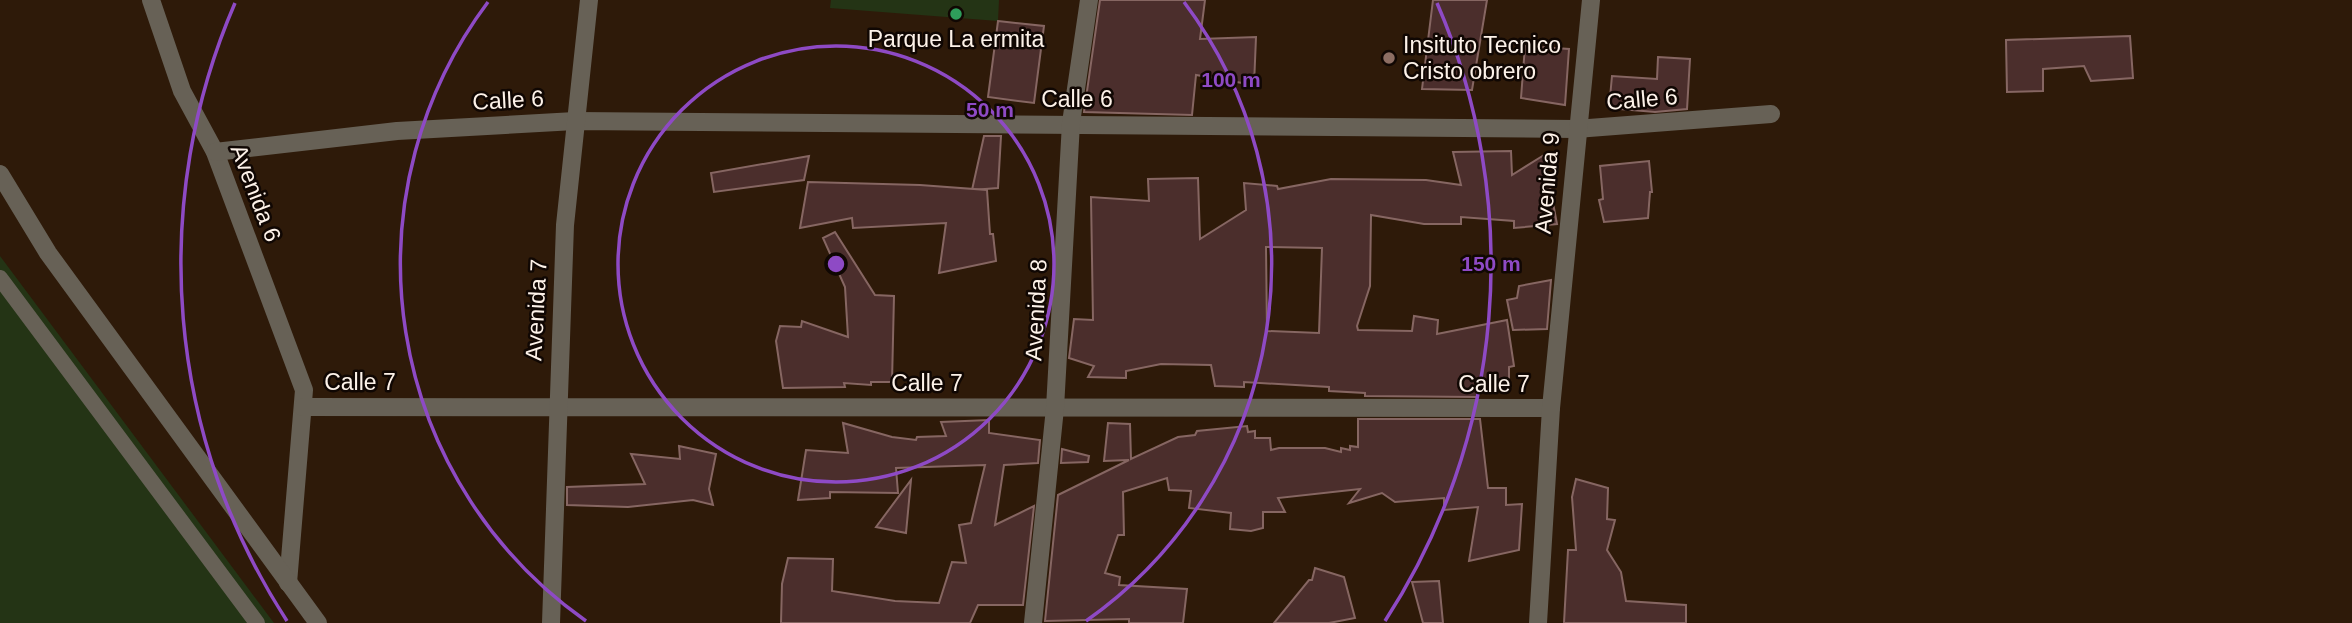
<svg xmlns="http://www.w3.org/2000/svg" width="2352" height="623" viewBox="0 0 2352 623" font-family="Arial,sans-serif">
<style>
.green{fill:#243415}
.building{fill:#4b2e2c;stroke:#866662;stroke-width:2;fill-rule:evenodd}
.lines{fill:none;stroke-linecap:round;stroke-linejoin:round}
.service{stroke:#676156;stroke-width:16}
.minor{stroke:#676156;stroke-width:18}
.tertiary{stroke:#676156;stroke-width:18}
.ring{fill:none;stroke:#8e4ac5;stroke-width:3.5}
.leisure-dot{fill:#2e9e5b;stroke:#100703;stroke-width:2.5}
.education-dot{fill:#8d6e63;stroke:#100703;stroke-width:2.5}
.labels{text-anchor:middle;stroke-width:5;stroke-linejoin:round;paint-order:stroke}
.poi-label{font-size:23px;fill:#fdf2e9;stroke:#100703}
.street-label{font-size:23px;fill:#fdf2e9;stroke:#100703}
.centre{fill:#8e4ac5;stroke:#100703;stroke-width:3.5}
.ring-label{font-size:21px;text-anchor:middle;font-weight:bold;fill:#8e4ac5;stroke:#100703;stroke-width:5;stroke-linejoin:round;paint-order:stroke}
</style>
<rect width="100%" height="100%" fill="#2e1a09"/>
<g class="green">
<polygon points="831,0 999,0 998,21 830,8"/>
<polygon points="0,256 274,623 0,623"/>
</g>
<g class="building">
<polygon points="1100,0 1205,0 1200,39 1256,37 1254,85 1196,75 1192,115 1084,112"/>
<polygon points="1433,0 1487,0 1472,90 1422,89"/>
<polygon points="998,21 1044,26 1034,103 988,97"/>
<polygon points="2130,36 2133,78 2091,81 2084,66 2043,69 2043,91 2007,92 2006,40"/>
<polygon points="1525,46 1569,49 1565,105 1521,98"/>
<polygon points="1658,57 1690,59 1687,109 1655,112 1609,108 1612,76 1657,79"/>
<polygon points="984,136 1001,136 998,188 972,190"/>
<path d="M1511 151 1512 175 1544 155 1557 224 1514 228V221L1461 217V224H1424L1371 215 1370 286 1357 326 1358 330 1412 331 1414 316 1438 320 1437 334 1507 320 1514 366 1509 367V388L1477 389V397L1365 396V393L1329 391V387L1244 382V387L1215 386 1211 365 1161 364 1126 371V378L1088 377 1094 366 1069 358 1074 319 1093 320 1091 197 1149 201 1148 179 1198 178 1200 239 1246 210 1244 183 1277 186 1278 189 1331 179 1426 180 1461 185 1453 152ZM1266 247 1322 248 1319 333 1267 331Z"/>
<polygon points="809,156 804,180 714,192 711,173"/>
<polygon points="1649,161 1652,192 1650,192 1648,218 1604,222 1599,200 1603,199 1600,166"/>
<polygon points="808,182 920,185 987,190 990,234 993,234 996,261 939,273 946,223 853,228 852,218 800,228"/>
<polygon points="835,232 875,295 894,296 892,382 871,382 871,385 844,383 845,387 783,388 776,341 780,326 801,327 802,321 848,337 845,287 823,238"/>
<polygon points="1551,280 1547,329 1513,330 1507,300 1517,298 1519,286"/>
<polygon points="1358,419 1480,419 1488,488 1506,488 1506,505 1522,504 1519,550 1469,561 1478,507 1444,510 1444,498 1395,502 1382,493 1349,503 1360,489 1278,498 1285,512 1263,512 1263,528 1251,531 1230,529 1231,513 1189,508 1191,491 1169,490 1167,478 1123,492 1124,535 1118,535 1105,573 1120,577 1119,585 1187,589 1183,623 1129,623 1129,619 1045,621 1058,495 1129,460 1104,461 1108,423 1130,424 1131,459 1178,437 1195,435 1197,431 1247,426 1248,432 1255,431 1255,438 1270,438 1271,450 1279,448 1325,448 1341,452 1341,448 1350,450 1350,446 1358,447"/>
<polygon points="989,420 989,433 1040,440 1038,463 1004,465 995,525 1034,506 1023,605 978,605 970,623 781,623 782,584 788,558 833,559 832,591 895,601 939,603 952,562 966,563 959,525 971,523 985,465 896,468 898,493 830,492 830,498 798,500 806,450 848,453 843,423 892,437 916,440 917,437 946,436 941,422"/>
<polygon points="679,446 716,454 709,489 713,505 693,500 628,507 567,505 567,487 645,484 631,454 680,459"/>
<polygon points="1062,449 1089,456 1088,462 1061,463"/>
<polygon points="1576,479 1608,488 1607,519 1615,520 1607,550 1621,572 1626,601 1686,605 1686,623 1564,623 1568,550 1576,550 1572,497"/>
<polygon points="911,480 906,533 876,527"/>
<polygon points="1315,568 1344,577 1355,618 1329,623 1274,623 1309,580 1312,580"/>
<polygon points="1439,581 1443,623 1423,623 1412,582"/>
</g>
<g class="lines">
<polyline class="service" points="0,278 257,623"/>
<g class="minor">
<polyline points="151,0 182,91 215,152 304,390 288,583"/>
<polyline points="215,152 397,131 575,121 1576,129 1771,114"/>
<polyline points="0,174 48,253 318,623"/>
<polyline points="303,407 1551,408"/>
<polyline points="1033,623 1055,408 1071,123 1089,0"/>
<polyline points="1538,623 1551,408 1591,0"/>
</g>
<polyline class="tertiary" points="551,623 565,225 589,0"/>
</g>
<g class="ring">
<circle cx="836" cy="264" r="218"/>
<path d="M586 621A436 436 0 0 1 488 2M1184 2A436 436 0 0 1 1086 621"/>
<path d="M287 621A655 655 0 0 1 235 3M1437 3A655 655 0 0 1 1385 621"/>
</g>
<circle class="leisure-dot" cx="956" cy="14" r="7"/>
<circle class="education-dot" cx="1389" cy="58" r="7"/>
<g class="labels">
<g class="poi-label">
<text x="956" y="47">Parque La ermita</text>
<text x="1403" y="53" text-anchor="start">Insituto Tecnico<tspan x="1403" dy="26">Cristo obrero</tspan></text>
</g>
<g class="street-label">
<text x="1077" y="107">Calle 6</text>
<text transform="translate(1642 99) rotate(-5)" y="8">Calle 6</text>
<text transform="translate(508 100) rotate(-3)" y="8">Calle 6</text>
<text transform="translate(1547 183) rotate(-85)" y="8">Avenida 9</text>
<text transform="translate(256 193) rotate(69)" y="8">Avenida 6</text>
<text transform="translate(536 310) rotate(-87)" y="8">Avenida 7</text>
<text transform="translate(1036 310) rotate(-87)" y="8">Avenida 8</text>
<text x="360" y="390">Calle 7</text>
<text x="927" y="391">Calle 7</text>
<text x="1494" y="392">Calle 7</text>
</g>
</g>
<circle cx="836" cy="264" r="10" class="centre"/>
<g class="ring-label">
<text x="1231" y="87">100 m</text>
<text x="990" y="117">50 m</text>
<text x="1491" y="271">150 m</text>
</g>
</svg>
